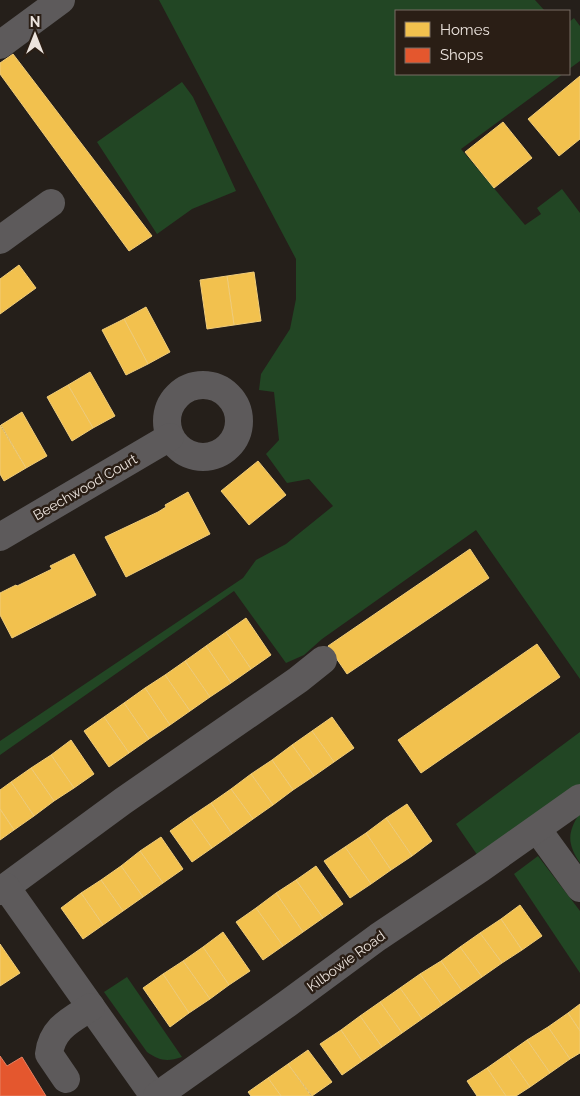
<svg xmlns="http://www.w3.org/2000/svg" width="580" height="1096" viewBox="0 0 580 1096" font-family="Raleway,sans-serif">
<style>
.green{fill:#224624}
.homes{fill:#f2c14e;stroke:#f0cc79}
.shops{fill:#e4572e;stroke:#e68163}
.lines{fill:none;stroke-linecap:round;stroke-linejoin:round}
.minor{stroke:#5d5a5b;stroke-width:28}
.labels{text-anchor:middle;stroke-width:5;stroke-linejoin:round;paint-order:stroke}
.street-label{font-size:14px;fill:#ece4de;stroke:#2a1e15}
</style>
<rect width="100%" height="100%" fill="#251f1a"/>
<g class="green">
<polygon points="159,0 535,0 545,11 396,11 396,74 563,74 461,149 525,225 541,214 537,208 562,189 580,213 580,679 476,530 322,639 304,655 286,663 234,591 0,755 0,741 243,578 256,560 286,544 333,506 309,479 287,483 266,454 279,440 274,392 259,390 261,374 290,329 296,299 296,259"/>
<polygon points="574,18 580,26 580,61 569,69 569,22"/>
<polygon points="182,82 193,97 236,191 192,209 157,234 97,142"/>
<polygon points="580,732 580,786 478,856 456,824"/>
<path d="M580 813V863C567 844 567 832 580 813Z"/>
<polygon points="538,856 580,911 580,973 514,874"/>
<path d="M127 977 182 1057C167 1062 160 1061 147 1052L104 992Z"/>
</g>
<g class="homes">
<polygon points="13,54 152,236 129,251 0,74 0,63"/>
<polygon points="580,76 580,139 559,156 528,119"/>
<polygon points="503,122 532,158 494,188 465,152"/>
<polygon points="19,265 36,288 0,314 0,279"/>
<polygon points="254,272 261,321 234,325 227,276"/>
<polygon points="227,276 234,325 207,329 200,280"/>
<polygon points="146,307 170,352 148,364 124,319"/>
<polygon points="124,319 148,364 126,375 102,330"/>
<polygon points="90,372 115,416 93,428 68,385"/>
<polygon points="68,385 93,428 72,441 47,397"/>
<polygon points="22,412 47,456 26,468 1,425"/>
<polygon points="0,425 26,468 4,481 0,474"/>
<polygon points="258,461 286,495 249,525 221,491"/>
<polygon points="188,492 210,534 126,577 105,537 158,512 166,507 165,505"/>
<polygon points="470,549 489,578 347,674 328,646"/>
<polygon points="74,554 96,595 12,638 0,615 0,593 16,585 17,586 52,569 50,566"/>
<polygon points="246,618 271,655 251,669 226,632"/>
<polygon points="226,632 251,669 231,683 206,646"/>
<polygon points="537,644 560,677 421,773 398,740"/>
<polygon points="206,646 231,683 210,697 185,661"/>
<polygon points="185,661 210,697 190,711 165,675"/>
<polygon points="165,675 190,711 170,725 145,688"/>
<polygon points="145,688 170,725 149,739 124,703"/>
<polygon points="124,703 149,739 129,753 104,717"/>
<polygon points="104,717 129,753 109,767 84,731"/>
<polygon points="332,717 354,748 334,762 312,731"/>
<polygon points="312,731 334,762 314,776 292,745"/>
<polygon points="71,740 94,774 74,788 51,755"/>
<polygon points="292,745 314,776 293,790 272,760"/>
<polygon points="51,755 74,788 54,801 31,768"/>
<polygon points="272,760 293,790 273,805 251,774"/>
<polygon points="31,768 54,801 34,816 11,782"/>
<polygon points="251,774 273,805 253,819 231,789"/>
<polygon points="11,782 34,816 14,830 0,809 0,790"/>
<polygon points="231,789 253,819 232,834 211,803"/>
<polygon points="211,803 232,834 212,848 190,817"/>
<polygon points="407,804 432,841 412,856 386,818"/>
<polygon points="0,809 14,830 0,840"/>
<polygon points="190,817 212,848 192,862 170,831"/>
<polygon points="386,818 412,856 391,870 366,833"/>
<polygon points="366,833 391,870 371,884 345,847"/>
<polygon points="161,837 183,869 163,883 140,851"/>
<polygon points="345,847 371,884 350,898 324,861"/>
<polygon points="140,851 163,883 143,897 121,866"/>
<polygon points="121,866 143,897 123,911 101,880"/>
<polygon points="316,866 343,904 323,918 296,880"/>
<polygon points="101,880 123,911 103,925 81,893"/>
<polygon points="296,880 323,918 303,932 276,893"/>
<polygon points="81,893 103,925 83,939 61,908"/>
<polygon points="276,893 303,932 283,946 256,908"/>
<polygon points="520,905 542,936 522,950 501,919"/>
<polygon points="256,908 283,946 263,960 236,922"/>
<polygon points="501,919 522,950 502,963 480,933"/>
<polygon points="223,932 250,971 229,985 203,947"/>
<polygon points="480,933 502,963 482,977 460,947"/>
<polygon points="0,944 20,973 0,986"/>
<polygon points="203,947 229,985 210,999 183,961"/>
<polygon points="460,947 482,977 462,991 441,961"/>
<polygon points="183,961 210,999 189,1013 163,974"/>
<polygon points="441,961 462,991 442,1005 420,974"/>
<polygon points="163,974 189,1013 170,1027 143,988"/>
<polygon points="420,974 442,1005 422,1019 400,988"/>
<polygon points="400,988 422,1019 402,1033 380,1002"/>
<polygon points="380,1002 402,1033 382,1047 360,1016"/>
<polygon points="580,1004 580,1031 568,1013"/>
<polygon points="568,1013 580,1031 580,1053 570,1059 548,1027"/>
<polygon points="360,1016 382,1047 362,1061 341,1030"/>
<polygon points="548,1027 570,1059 550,1073 527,1040"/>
<polygon points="341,1030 362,1061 342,1075 320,1044"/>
<polygon points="527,1040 550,1073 530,1087 507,1054"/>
<polygon points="308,1050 332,1082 312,1096 288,1064"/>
<polygon points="507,1054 530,1087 516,1096 506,1096 487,1068"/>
<polygon points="288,1064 311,1096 281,1096 268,1078"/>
<polygon points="487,1068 506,1096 477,1096 467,1081"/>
<polygon points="268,1078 281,1096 251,1096 248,1092"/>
</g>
<polygon class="shops" points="0,1056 7,1066 22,1057 46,1096 0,1096"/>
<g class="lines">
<g class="minor">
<polyline points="0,45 61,0"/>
<polyline points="0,240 51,203"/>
<circle cx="203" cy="421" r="36"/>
<polyline points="0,537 170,437"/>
<polyline points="537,829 580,888"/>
<polyline points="6,887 123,801 298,680 323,660"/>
<polyline points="0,891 6,887 154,1096"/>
<path d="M66 1079 49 1054C52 1028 71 1020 91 1007"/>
<polyline points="157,1096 287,1004 378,937 481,868 580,798"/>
</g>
</g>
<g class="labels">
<g class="street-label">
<text transform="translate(85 487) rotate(-30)" y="5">Beechwood Court</text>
<text transform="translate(346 961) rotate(-36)" y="5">Kilbowie Road</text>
</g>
</g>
<rect x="395" y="10" width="175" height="65" fill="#2a1e15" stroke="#786d65"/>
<rect x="405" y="22" width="25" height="15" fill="#f2c14e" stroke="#786d65"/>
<text x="440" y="35" font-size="15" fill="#ece4de">Homes</text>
<rect x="405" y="48" width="25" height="15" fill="#e4572e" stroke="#786d65"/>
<text x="440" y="60" font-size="15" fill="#ece4de">Shops</text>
<g transform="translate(35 35)" stroke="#2a1e15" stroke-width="4" paint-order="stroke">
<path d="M0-4L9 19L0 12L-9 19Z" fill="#ece4de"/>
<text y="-8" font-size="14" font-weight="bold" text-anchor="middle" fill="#ece4de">N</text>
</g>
</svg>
